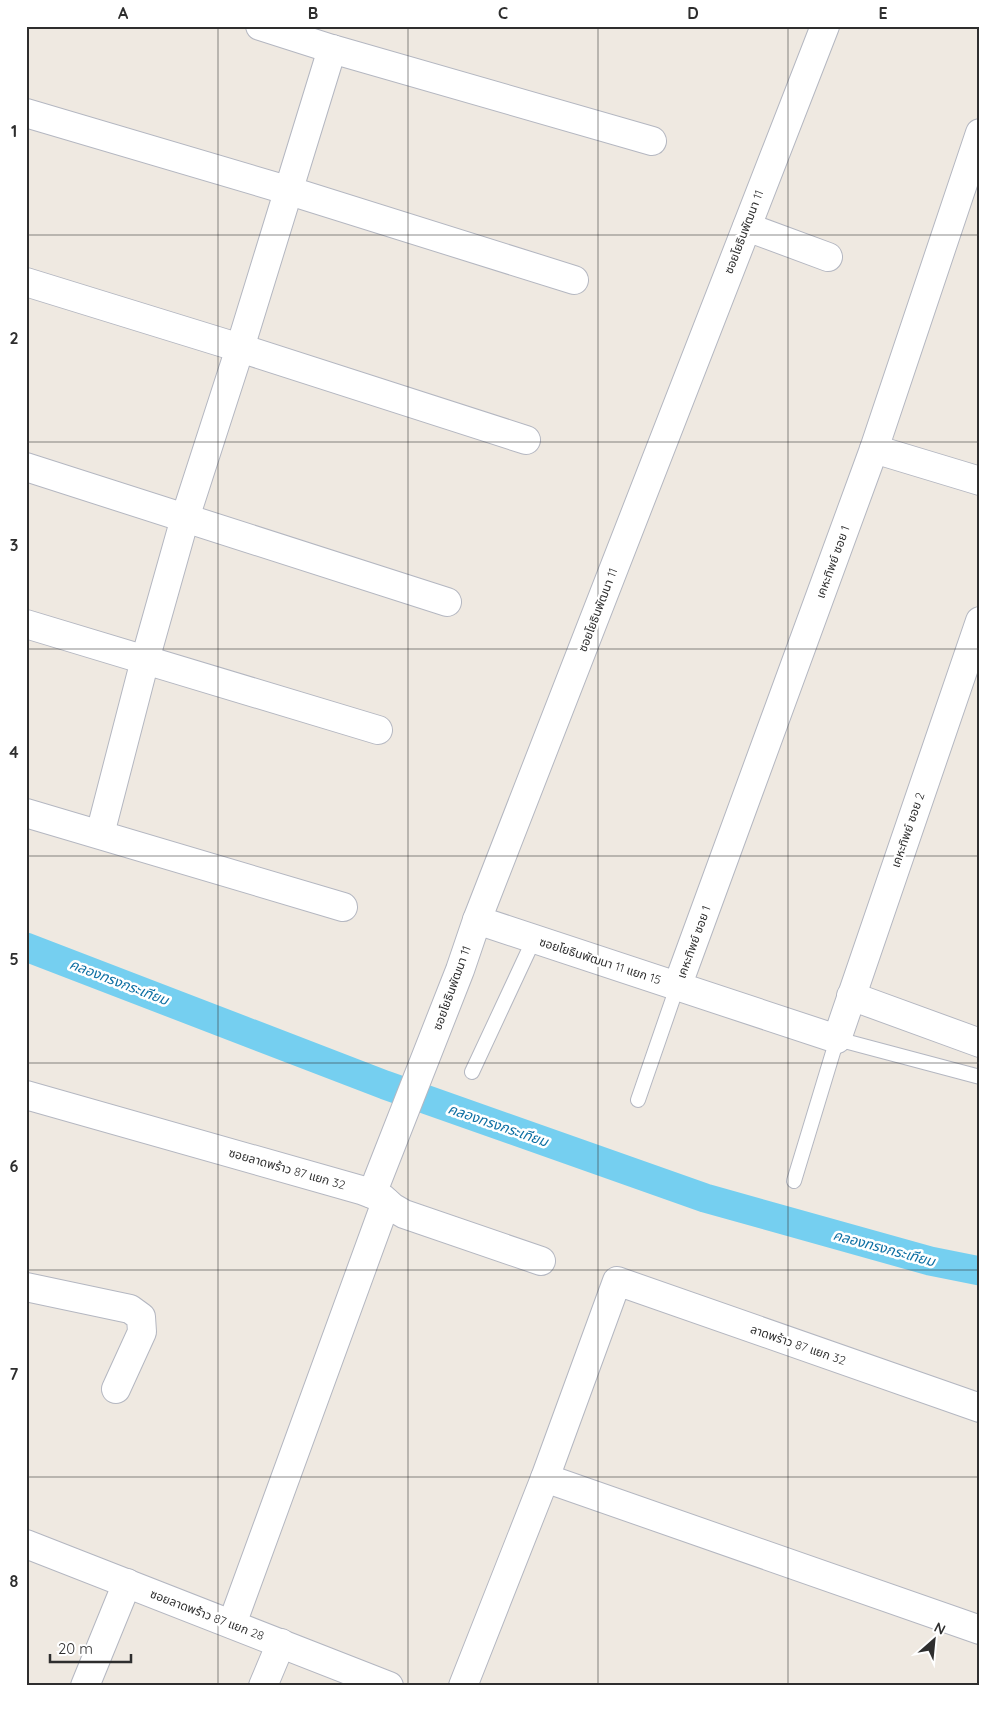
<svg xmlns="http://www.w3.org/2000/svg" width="1006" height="1712" viewBox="0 0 1006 1712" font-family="Quicksand,'Noto Sans Thai',sans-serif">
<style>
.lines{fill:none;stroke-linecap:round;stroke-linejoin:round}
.canal{stroke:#75cff0;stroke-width:29}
.service-casing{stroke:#b4b7c1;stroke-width:16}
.minor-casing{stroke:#b4b7c1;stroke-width:30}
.service{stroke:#fff;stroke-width:14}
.minor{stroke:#fff;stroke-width:28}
.grid{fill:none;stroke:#2e2e2e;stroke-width:1;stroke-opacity:0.55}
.labels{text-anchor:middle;stroke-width:5;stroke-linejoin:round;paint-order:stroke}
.street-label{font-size:12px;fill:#2e2e2e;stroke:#fff}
.water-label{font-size:14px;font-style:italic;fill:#0d6fa3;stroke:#fff}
.neatline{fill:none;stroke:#2e2e2e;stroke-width:2}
.grid-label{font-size:16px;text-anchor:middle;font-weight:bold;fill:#2e2e2e}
</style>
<rect width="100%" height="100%" fill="#efe9e1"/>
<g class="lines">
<polyline class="canal" points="26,947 385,1085 705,1198 930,1261 980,1271"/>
<defs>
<g id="service">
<polyline points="472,1072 534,939"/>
<polyline points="638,1100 677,987"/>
<polyline points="794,1181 837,1039 980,1077"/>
</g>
<g id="minor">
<polyline points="260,26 332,49 652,141"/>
<polyline points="26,113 290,191 574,280"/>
<polyline points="747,227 828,257"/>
<polyline points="26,282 240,348 526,440"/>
<polyline points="874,449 980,481"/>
<polyline points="26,467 447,602"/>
<polyline points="26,624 378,730"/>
<polyline points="26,813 343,907"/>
<polyline points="100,834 145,660 185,518 240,348 332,49"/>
<polyline points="477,920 837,1039 980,621"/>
<polyline points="677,987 874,449 980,133"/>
<polyline points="851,996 980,1043"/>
<polyline points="26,1095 361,1190 382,1198 392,1207 404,1214 541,1261"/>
<polyline points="372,1194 460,970 477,920 825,26"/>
<polyline points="26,1287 130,1309 141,1317 142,1332 116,1389"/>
<polyline points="545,1478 980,1630"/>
<polyline points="26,1544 389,1686"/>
<polyline points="232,1624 386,1202"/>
<polyline points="85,1686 127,1583"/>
<polyline points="263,1686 281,1643"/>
<polyline points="463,1686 545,1478 617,1281 980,1408"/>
</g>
</defs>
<use href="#service" class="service-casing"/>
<use href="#minor" class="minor-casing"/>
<use href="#service" class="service"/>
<use href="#minor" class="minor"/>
</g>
<path class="grid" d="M218 26V1686M408 26V1686M598 26V1686M788 26V1686M26 235H980M26 442H980M26 649H980M26 856H980M26 1063H980M26 1270H980M26 1477H980"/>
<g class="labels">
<g class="street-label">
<text transform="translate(744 232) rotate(-69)" y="4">ซอยโยธินพัฒนา 11</text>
<text transform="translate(833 562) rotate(-70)" y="4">เคหะทิพย์ ซอย 1</text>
<text transform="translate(598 610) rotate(-69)" y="4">ซอยโยธินพัฒนา 11</text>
<text transform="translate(908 830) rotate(-71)" y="4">เคหะทิพย์ ซอย 2</text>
<text transform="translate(694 942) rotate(-70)" y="4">เคหะทิพย์ ซอย 1</text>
<text transform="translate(600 961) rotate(18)" y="4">ซอยโยธินพัฒนา 11 แยก 15</text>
<text transform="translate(452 988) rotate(-70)" y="4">ซอยโยธินพัฒนา 11</text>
<text transform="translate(287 1169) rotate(16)" y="4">ซอยลาดพร้าว 87 แยก 32</text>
<text transform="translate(798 1345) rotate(19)" y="4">ลาดพร้าว 87 แยก 32</text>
<text transform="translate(207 1615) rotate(21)" y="4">ซอยลาดพร้าว 87 แยก 28</text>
</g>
<g class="water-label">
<text transform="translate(119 982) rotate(21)" y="5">คลองทรงกระเทียม</text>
<text transform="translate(498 1125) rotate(19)" y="5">คลองทรงกระเทียม</text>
<text transform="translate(884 1248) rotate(15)" y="5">คลองทรงกระเทียม</text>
</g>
</g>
<rect width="1006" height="1712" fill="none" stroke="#ffffff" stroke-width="55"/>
<g transform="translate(934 1640) rotate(27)" stroke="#ffffff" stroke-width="4" paint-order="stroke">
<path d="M0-4L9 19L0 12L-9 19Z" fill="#2e2e2e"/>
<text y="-8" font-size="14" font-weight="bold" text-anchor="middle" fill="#2e2e2e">N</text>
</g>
<path d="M50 1654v8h81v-8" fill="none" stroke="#2e2e2e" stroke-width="2.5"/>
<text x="58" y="1654" font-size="15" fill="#2e2e2e" stroke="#ffffff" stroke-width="4" paint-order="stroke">20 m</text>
<rect x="28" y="28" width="950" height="1656" class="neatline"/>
<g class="grid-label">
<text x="123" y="19">A</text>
<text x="313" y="19">B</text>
<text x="503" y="19">C</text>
<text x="693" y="19">D</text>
<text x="883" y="19">E</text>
<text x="14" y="137">1</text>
<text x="14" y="344">2</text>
<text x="14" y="551">3</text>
<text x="14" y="758">4</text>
<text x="14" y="965">5</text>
<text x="14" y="1172">6</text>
<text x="14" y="1380">7</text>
<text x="14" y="1587">8</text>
</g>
</svg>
